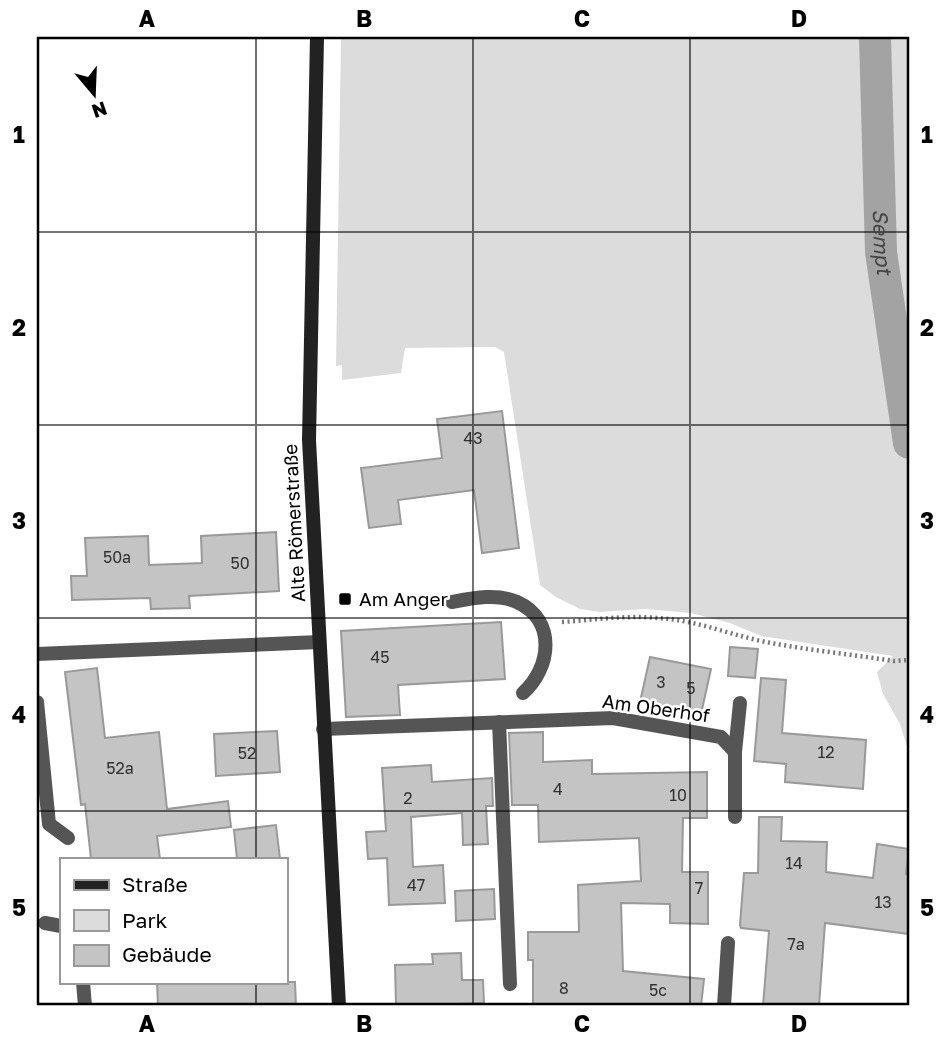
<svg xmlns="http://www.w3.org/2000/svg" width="946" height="1043" viewBox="0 0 946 1043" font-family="'Golos Text',sans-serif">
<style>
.green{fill:#dcdcdc}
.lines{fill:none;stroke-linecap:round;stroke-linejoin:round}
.canal{stroke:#a3a3a3;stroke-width:32}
.building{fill:#c4c4c4;stroke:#999;stroke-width:2}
.path{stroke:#777;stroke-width:4.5;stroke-dasharray:2 3.5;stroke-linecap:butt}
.lane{stroke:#555;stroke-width:14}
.street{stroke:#555;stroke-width:14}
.secondary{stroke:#222;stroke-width:14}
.grid{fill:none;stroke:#000;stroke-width:2;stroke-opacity:0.55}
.poi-dot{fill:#000;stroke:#fff;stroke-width:2.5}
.labels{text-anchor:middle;stroke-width:5;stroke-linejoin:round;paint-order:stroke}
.number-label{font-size:16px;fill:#313131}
.street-label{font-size:19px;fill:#000;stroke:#fff}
.poi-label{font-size:19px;fill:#000;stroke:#fff;text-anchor:start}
.water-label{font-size:21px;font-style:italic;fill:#444;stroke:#fff}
.neatline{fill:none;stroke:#000;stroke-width:2.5}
.grid-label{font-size:23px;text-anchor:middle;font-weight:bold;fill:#000}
</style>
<rect width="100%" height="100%" fill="#fff"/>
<polygon class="green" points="341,37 909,37 909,753 900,724 883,694 877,672 893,656 761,636 730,623 691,613 645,609 600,612 580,609 556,597 540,585 504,352 495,347 405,348 401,373 342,380 342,365 336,366"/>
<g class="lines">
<path class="canal" id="s1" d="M875 37 881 252 909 443"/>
</g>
<g class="building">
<polygon points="502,411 519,548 482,553 474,490 398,500 401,524 369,528 361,468 442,458 437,419"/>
<polygon points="276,532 279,591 189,596 190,608 151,609 150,598 72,600 71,576 87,576 85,538 148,536 149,565 202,563 201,536"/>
<polygon points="501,622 505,679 398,685 400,715 346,717 341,631"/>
<polygon points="730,647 758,649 755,678 728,676"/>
<polygon points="650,657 711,669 701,714 640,702"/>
<polygon points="97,668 105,738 159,732 167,809 228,801 231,827 157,836 160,859 91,859 85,804 81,805 65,672"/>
<polygon points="761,678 786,680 782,733 866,740 863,789 785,782 786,764 754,761"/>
<polygon points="277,731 280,772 216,776 214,734"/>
<polygon points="543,732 543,762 592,760 592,774 707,772 707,818 683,818 682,872 708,872 708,924 670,923 670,904 621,903 623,971 704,979 701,1006 533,1005 533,960 528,960 528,932 579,932 578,885 641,881 639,838 539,842 538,805 512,805 509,733"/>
<polygon points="431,765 432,782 492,778 493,806 486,806 488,844 463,845 462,813 411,817 413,867 443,865 445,903 389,905 387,858 368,859 366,832 386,831 382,768"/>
<polygon points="759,817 782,817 781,841 827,842 826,872 873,878 877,844 909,849 906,874 909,875 909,934 825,923 819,1006 763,1006 769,931 741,928 740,925 744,873 758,873"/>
<polygon points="276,825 280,859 237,859 234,830"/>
<polygon points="494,889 495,919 456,921 455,891"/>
<polygon points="461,953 462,980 483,980 484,1003 396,1006 395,965 433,964 432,954"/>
<polygon points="157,982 295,982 296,1006 158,1006"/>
</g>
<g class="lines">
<path class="path" d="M562 622C594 620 625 615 657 618 695 620 725 633 761 641 805 650 850 654 894 661L909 660"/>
<g class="lane">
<path d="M452 602C473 598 497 593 517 602 557 620 551 668 523 693"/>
<polyline points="735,752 740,703"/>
</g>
<g class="street">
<polyline points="37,654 319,642"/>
<polyline points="37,702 49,824 68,838"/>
<polyline points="499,722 510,984"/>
<polyline points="323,729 613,718 721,737 735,752 735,817"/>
<polyline points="45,923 61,926"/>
<polyline points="83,982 85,1006"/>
<polyline points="724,1006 728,943"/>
</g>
<polyline class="secondary" points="317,37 309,440 339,1006"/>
</g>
<path class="grid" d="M256 37V859M473 37V1006M690 37V1006M37 232H909M37 425H909M37 618H909M37 811H909M256 982V1006"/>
<rect class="poi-dot" x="338" y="592" width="14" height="14" rx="3.5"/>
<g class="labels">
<g class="number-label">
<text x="473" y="444">43</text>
<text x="117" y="563">50a</text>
<text x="240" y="569">50</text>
<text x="380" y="663">45</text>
<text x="661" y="688">3</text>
<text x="691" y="694">5</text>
<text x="826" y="758">12</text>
<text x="247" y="759">52</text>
<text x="120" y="774">52a</text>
<text x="558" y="795">4</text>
<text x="678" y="801">10</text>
<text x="408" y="804">2</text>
<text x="794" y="869">14</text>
<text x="416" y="891">47</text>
<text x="699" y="894">7</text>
<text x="883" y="908">13</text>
<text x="796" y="950">7a</text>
<text x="564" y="994">8</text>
<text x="658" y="996">5c</text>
</g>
<g class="street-label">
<text transform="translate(294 523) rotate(-93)" y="7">Alte Römerstraße</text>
<text transform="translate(656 708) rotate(8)" y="7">Am Oberhof</text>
</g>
<g class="poi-label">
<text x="359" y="606">Am Anger</text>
</g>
<g class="water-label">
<text dy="7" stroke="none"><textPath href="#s1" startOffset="205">Sempt</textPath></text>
</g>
</g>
<rect width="946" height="1043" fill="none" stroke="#ffffff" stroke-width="77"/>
<rect x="60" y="858" width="228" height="126" fill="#ffffff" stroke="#999999" stroke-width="2"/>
<rect x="74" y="880" width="35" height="10" fill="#222222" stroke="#999999" stroke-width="2"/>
<text x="122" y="892" font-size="21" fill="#000000">Straße</text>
<rect x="74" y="910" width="35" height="21" fill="#dcdcdc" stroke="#999999" stroke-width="2"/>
<text x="122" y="928" font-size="21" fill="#000000">Park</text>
<rect x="74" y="945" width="35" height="21" fill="#c4c4c4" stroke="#999999" stroke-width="2"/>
<text x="122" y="962" font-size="21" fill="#000000">Gebäude</text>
<g transform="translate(94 94) rotate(161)" stroke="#ffffff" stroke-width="5" paint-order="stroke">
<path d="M0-5L12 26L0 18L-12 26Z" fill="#000000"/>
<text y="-10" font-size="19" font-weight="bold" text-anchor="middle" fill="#000000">N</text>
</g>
<rect x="38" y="38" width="870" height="966" class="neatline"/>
<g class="grid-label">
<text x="147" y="27">A</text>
<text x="364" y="27">B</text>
<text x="582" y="27">C</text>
<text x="799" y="27">D</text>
<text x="19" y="143">1</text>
<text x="927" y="143">1</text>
<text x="19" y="336">2</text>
<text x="927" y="336">2</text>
<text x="19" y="529">3</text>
<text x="927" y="529">3</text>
<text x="19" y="723">4</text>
<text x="927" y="723">4</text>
<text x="19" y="916">5</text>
<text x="927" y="916">5</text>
<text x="147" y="1032">A</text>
<text x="364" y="1032">B</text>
<text x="582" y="1032">C</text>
<text x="799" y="1032">D</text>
</g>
</svg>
